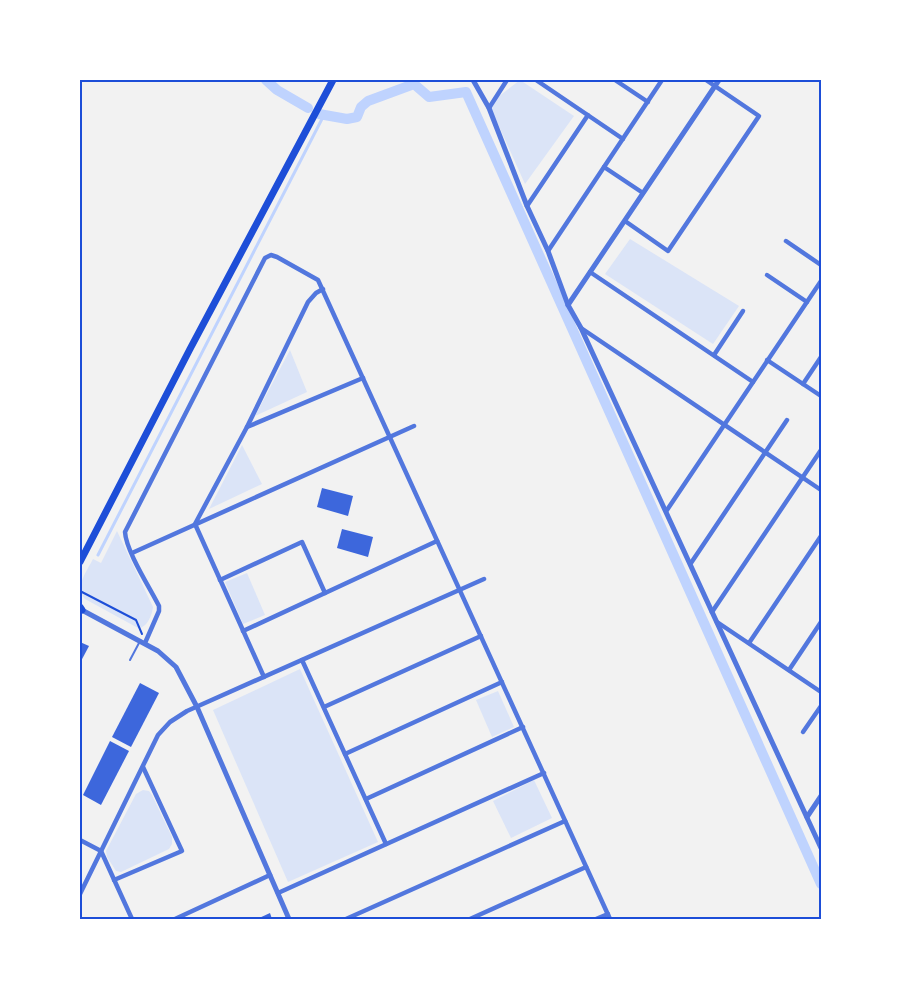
<svg xmlns="http://www.w3.org/2000/svg" width="901" height="999" viewBox="0 0 901 999" font-family="'Space Grotesk',sans-serif">
<style>
.green{fill:#dbe4f7}
.lines{fill:none;stroke-linecap:round;stroke-linejoin:round}
.stream{stroke:#bfd3fe;stroke-width:3}
.canal{stroke:#bfd3fe;stroke-width:10}
.building{fill:#3d67dc}
.path{stroke:#1d4ed8;stroke-width:2}
.service{stroke:#5277de;stroke-width:2}
.minor{stroke:#5277de;stroke-width:4.5}
.tertiary{stroke:#5277de;stroke-width:5}
.primary{stroke:#1d4ed8;stroke-width:7}
.neatline{fill:none;stroke:#1d4ed8;stroke-width:2}
</style>
<rect width="100%" height="100%" fill="#f2f2f2"/>
<g class="green">
<polygon points="520,80 574,116 525,184 489,104"/>
<polygon points="630,239 739,306 713,344 605,274"/>
<polygon points="290,350 307,392 255,416"/>
<polygon points="242,445 262,484 209,509"/>
<path d="M117 531 153 607C152 615 147 628 138 628L85 599C74 587 87 571 93 559L101 563Z"/>
<polygon points="247,573 265,615 243,624 225,582"/>
<polygon points="300,669 378,842 288,882 213,710"/>
<polygon points="498,691 514,727 492,737 476,700"/>
<polygon points="534,780 552,818 511,838 493,801"/>
<polygon points="143,790 149,791 152,795 172,837 172,844 169,849 121,872 116,871 107,857 106,851 136,794"/>
</g>
<g class="lines">
<polyline class="stream" points="98,555 324,115"/>
<g class="canal">
<polyline points="266,80 277,90 308,108"/>
<polyline points="319,114 347,119 357,117 361,107 368,101 414,84 429,97 466,92 821,884"/>
</g>
</g>
<g class="building">
<polygon points="322,488 353,496 348,516 317,507"/>
<polygon points="342,529 373,537 368,557 337,548"/>
<polygon points="80,642 89,646 80,663"/>
<polygon points="140,683 159,693 131,747 112,737"/>
<polygon points="110,741 129,751 101,805 83,795"/>
<polygon points="270,913 272,919 257,919"/>
</g>
<g class="lines">
<polyline class="path" points="80,591 136,620 142,634"/>
<polyline class="service" points="130,660 139,643"/>
<g class="minor">
<polyline points="536,80 623,139"/>
<polyline points="615,80 648,102"/>
<polyline points="489,108 507,80"/>
<polyline points="604,167 643,193"/>
<polyline points="527,206 588,115"/>
<polyline points="625,221 668,251 759,116 706,80"/>
<polyline points="786,241 821,265"/>
<polyline points="548,251 662,80"/>
<polyline points="590,272 753,382"/>
<polyline points="767,275 807,302"/>
<polyline points="581,328 821,490"/>
<polyline points="714,355 743,311"/>
<polyline points="767,360 821,396"/>
<polyline points="803,384 821,357"/>
<polyline points="247,427 363,378"/>
<polyline points="667,510 821,281"/>
<polyline points="132,553 414,426"/>
<polyline points="691,563 787,420"/>
<polyline points="220,580 302,542 325,593"/>
<polyline points="712,612 821,450"/>
<polyline points="717,622 821,692"/>
<polyline points="243,631 437,541"/>
<path d="M145 643 159 611V606C150 588 126 551 125 532L265 258 271 255 277 257 318 280 610 919"/>
<polyline points="749,643 821,536"/>
<polyline points="302,660 386,844"/>
<polyline points="789,670 821,622"/>
<polyline points="264,677 195,524 247,427 308,302 316,293 323,289"/>
<polyline points="324,707 481,636"/>
<polyline points="803,732 821,706"/>
<polyline points="345,754 502,682"/>
<polyline points="366,799 523,727"/>
<polyline points="80,840 101,851 132,919"/>
<polyline points="114,880 182,851 143,767"/>
<polyline points="278,893 544,773"/>
<polyline points="80,894 158,735 170,722 187,711 484,579"/>
<polyline points="175,919 270,875"/>
<polyline points="346,919 565,821"/>
<polyline points="470,919 586,867"/>
<polyline points="596,919 608,914"/>
</g>
<g class="tertiary">
<polyline points="473,80 489,108 527,206 548,251 568,305 581,328 821,848"/>
<polyline points="568,305 719,80"/>
<polyline points="80,609 158,651 176,667 197,707 289,919"/>
<polyline points="807,817 821,796"/>
</g>
<g class="primary">
<polyline points="80,562 190,349 333,80"/>
<polyline points="80,607 82,610"/>
</g>
</g>
<rect width="901" height="999" fill="none" stroke="#ffffff" stroke-width="162"/>
<rect x="81" y="81" width="739" height="837" class="neatline"/>
</svg>
